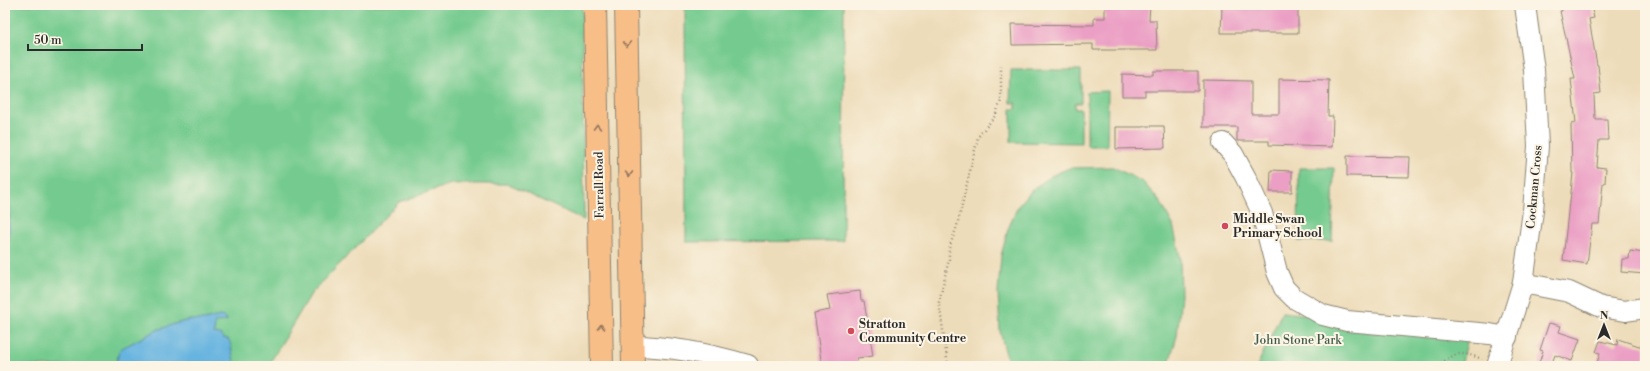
<svg xmlns="http://www.w3.org/2000/svg" width="1650" height="371" viewBox="0 0 1650 371" font-family="'Libre Bodoni',serif">
<style>
.green{fill:#75cb8f;stroke:#507b5d}
.water{fill:#66b4e0;stroke:#487086}
.building{fill:#eb9fc4}
.lines{fill:none;stroke-linecap:round;stroke-linejoin:round}
.minor-casing{stroke:#8c8472;stroke-width:22}
.major-casing{stroke:#8c8472;stroke-width:24}
.path{stroke:#8c8472;stroke-width:2.5;stroke-dasharray:1 3;stroke-linecap:butt}
.minor{stroke:#fff;stroke-width:20}
.major{stroke:#f7be88;stroke-width:22}
.oneway{stroke:#91745a}
.poi-dot{fill:#d1495b;stroke:#fcf5e5;stroke-width:1.5}
.labels{text-anchor:middle;stroke-width:4;stroke-linejoin:round;paint-order:stroke}
.street-label{font-size:12px;fill:#2b2b2b;stroke:#fcf5e5}
.poi-label{font-size:12px;font-weight:bold;fill:#2b2b2b;stroke:#fcf5e5;text-anchor:start}
.park-label{font-size:12px;fill:#415b49;stroke:#fcf5e5}
</style>
<rect width="100%" height="100%" fill="#fcf5e5"/>
<filter id="ink" filterUnits="userSpaceOnUse"><feTurbulence type="fractalNoise" baseFrequency=".025" numOctaves="2"/><feDisplacementMap in="SourceGraphic" scale="8" xChannelSelector="R" yChannelSelector="G"/><feConvolveMatrix kernelMatrix="1 2 1 2 8 2 1 2 1" color-interpolation-filters="sRGB"/></filter>
<filter id="wash" filterUnits="userSpaceOnUse"><feTurbulence type="fractalNoise" baseFrequency=".012" numOctaves="4" result="noise"/><feDisplacementMap in="SourceGraphic" scale="16" xChannelSelector="R" yChannelSelector="G"/><feGaussianBlur stdDeviation="0.9" result="paint"/><feColorMatrix in="noise" values="0 0 0 0 0 0 0 0 0 0 0 0 0 0 0 0 0 1.4 0 .05"/><feComposite in="paint" operator="in"/></filter>
<g filter="url(#wash)">
<rect width="100%" height="100%" fill="#eddcb9"/>
<g class="green">
<polygon points="5,5 582,5 584,220 507,184 451,184 399,202 311,294 268,366 5,366"/>
<polygon points="685,5 844,5 843,241 686,242"/>
<polygon points="1011,70 1081,70 1081,103 1075,103 1075,109 1081,109 1081,143 1011,142 1011,109 1016,109 1016,103 1010,103"/>
<polygon points="1108,91 1107,146 1087,146 1087,92"/>
<polygon points="1113,167 1143,182 1161,203 1173,225 1180,257 1181,295 1177,336 1168,366 1009,366 1000,331 998,292 1001,256 1008,229 1018,206 1034,188 1051,176 1069,168"/>
<polygon points="1299,168 1334,168 1332,241 1298,241"/>
<polygon points="1282,312 1470,331 1461,366 1257,366"/>
</g>
<g class="water">
<path d="M5 186C11 209 11 233 5 256Z"/>
<polygon points="220,316 226,318 227,321 215,322 214,333 220,334 223,338 228,339 230,342 235,366 115,366 120,349 157,330 174,324 189,320 204,320"/>
</g>
<g id="blocks">
<g class="building">
<polygon points="1105,5 1150,5 1149,20 1156,20 1157,50 1093,50 1093,44 1012,45 1011,24 1094,25 1094,18 1105,18"/>
<polygon points="1222,5 1298,5 1298,33 1221,33"/>
<polygon points="1561,5 1591,5 1594,18 1589,19 1597,65 1598,65 1601,93 1594,94 1595,119 1607,119 1608,140 1599,140 1597,167 1606,168 1605,183 1603,183 1599,224 1592,224 1587,264 1563,260 1569,202 1570,202 1573,173 1572,173 1571,124 1576,123 1571,79 1575,79 1560,11 1562,11"/>
<polygon points="1153,71 1198,71 1198,91 1145,91 1145,96 1122,96 1122,74 1153,75"/>
<polygon points="1279,79 1329,80 1328,116 1333,116 1332,147 1269,145 1269,141 1237,141 1237,127 1203,127 1203,80 1251,81 1251,114 1279,114"/>
<polygon points="1144,126 1164,126 1165,148 1116,149 1116,127 1144,127"/>
<polygon points="1347,156 1410,157 1409,177 1347,176"/>
<polygon points="1271,170 1292,171 1292,192 1270,192"/>
<polygon points="1630,251 1645,253 1645,274 1621,272 1622,259 1629,259"/>
<polygon points="860,291 861,301 864,301 873,356 857,358 858,366 822,366 814,313 830,310 827,295"/>
<polygon points="1549,323 1561,326 1559,332 1580,339 1572,361 1555,355 1551,366 1538,366 1543,351 1540,350"/>
<polygon points="1618,339 1639,346 1645,346 1645,366 1596,366 1600,353 1596,352 1600,341 1617,345"/>
</g>
</g>
</g>
<g filter="url(#ink)">
<use href="#blocks" fill-opacity="0" stroke="#8c8472" stroke-width="1"/>
<g class="lines">
<defs>
<g id="minor">
<polyline points="1223,143 1233,154 1246,178 1262,213 1277,272 1284,288 1294,298 1323,315 1347,321 1490,334 1507,337"/>
<polyline points="1523,283 1569,292 1601,307 1625,311 1645,308"/>
<path d="M632 346C672 346 710 354 748 365"/>
<polyline points="1497,366 1523,283 1533,211 1538,146 1534,70 1525,5"/>
</g>
<g id="major">
<polyline points="595,5 602,366"/>
<polyline points="626,5 633,366"/>
</g>
</defs>
<use href="#minor" class="minor-casing"/>
<use href="#major" class="major-casing"/>
<g class="path">
<polyline points="948,366 939,302 949,259 949,248 957,226 978,137 995,116 1001,101 1001,63"/>
<path d="M1438 366C1455 352 1461 351 1482 359"/>
</g>
<use href="#minor" class="minor"/>
<use href="#major" class="major"/>
</g>
<defs><path id="oneway-chevron" d="M-2-3.5L2.5 0L-2 3.5" fill="none" stroke-width="1.6" stroke-linecap="round" stroke-linejoin="round"/></defs>
<g class="oneway">
<use href="#oneway-chevron" transform="translate(627 44) rotate(89)"/>
<use href="#oneway-chevron" transform="translate(597 127) rotate(-91)"/>
<use href="#oneway-chevron" transform="translate(629 174) rotate(89)"/>
<use href="#oneway-chevron" transform="translate(601 327) rotate(-91)"/>
</g>
</g>
<g class="poi-dot">
<circle cx="1225" cy="226" r="4"/>
<circle cx="851" cy="331" r="4"/>
</g>
<g class="labels">
<g class="street-label">
<text transform="translate(599 185) rotate(-91)" y="4">Farrall Road</text>
<text transform="translate(1534 187) rotate(-85)" y="4">Cockman Cross</text>
</g>
<g class="poi-label">
<text x="1233" y="223">Middle Swan<tspan x="1233" dy="14">Primary School</tspan></text>
<text x="859" y="328">Stratton<tspan x="859" dy="14">Community Centre</tspan></text>
</g>
<g class="park-label">
<text x="1298" y="344">John Stone Park</text>
</g>
</g>
<rect width="1650" height="371" fill="none" stroke="#fcf5e5" stroke-width="20"/>
<g transform="translate(1604 325)" stroke="#fcf5e5" stroke-width="3" paint-order="stroke">
<path d="M0-3L7 15L0 10L-7 15Z" fill="#2b2b2b"/>
<text y="-6" font-size="11" font-weight="bold" text-anchor="middle" fill="#2b2b2b">N</text>
</g>
<path d="M28 44v6h114v-6" fill="none" stroke="#2b2b2b" stroke-width="2"/>
<text x="34" y="44" font-size="12" fill="#2b2b2b" stroke="#fcf5e5" stroke-width="3" paint-order="stroke">50 m</text>
</svg>
